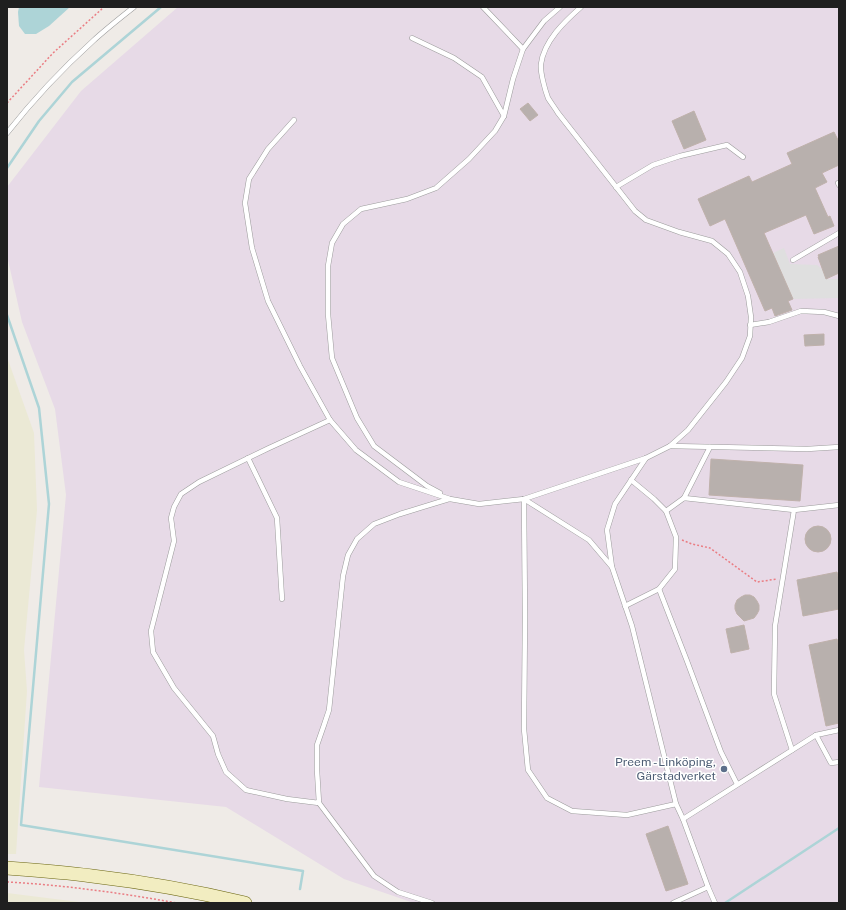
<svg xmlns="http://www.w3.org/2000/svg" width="846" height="910" viewBox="0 0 846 910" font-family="'Public Sans',sans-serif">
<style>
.industrial{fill:#e7dae7}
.farmland{fill:#ebe9d5}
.parking{fill:#dfdfdf}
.water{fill:#add4d7}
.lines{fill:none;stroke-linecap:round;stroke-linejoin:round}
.stream{stroke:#add4d7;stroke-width:2.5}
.building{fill:#b8b0ad;stroke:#bfb1ab}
.lane-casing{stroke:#9c9c9c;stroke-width:5.5}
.secondary-casing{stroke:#6b6612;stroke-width:14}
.path{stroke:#ea7d83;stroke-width:1.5;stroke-dasharray:2 2;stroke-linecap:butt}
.lane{stroke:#fff;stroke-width:4.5}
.secondary{stroke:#f2edc1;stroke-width:13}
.service-dot{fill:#5c6f8a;stroke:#fff;stroke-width:1.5}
.labels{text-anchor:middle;stroke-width:3;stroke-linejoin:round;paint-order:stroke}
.service-label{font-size:12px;fill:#4e5e75;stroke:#fff;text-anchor:end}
</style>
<rect width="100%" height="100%" fill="#efebe7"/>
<polygon class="industrial" points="178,7 839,7 839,903 414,903 344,879 226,807 39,787 66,495 55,409 22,322 8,260 7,187 81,91"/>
<g class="farmland">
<polygon points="7,357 34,433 37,510 24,650 27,691 16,854 7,854"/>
<polygon points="7,893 87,903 7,903"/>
</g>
<polygon class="parking" points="784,248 790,264 817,265 823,270 827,279 839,279 839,298 793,299 773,253"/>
<polygon class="water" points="19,7 70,7 49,26 36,34 25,34 19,26 18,12"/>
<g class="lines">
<g class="stream">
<polyline points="7,168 39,121 72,82 161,7"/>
<polyline points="7,315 39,408 49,504 21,825 303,871 300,889"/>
<polyline points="725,903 839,828"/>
</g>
</g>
<g class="building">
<polygon points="528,103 538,115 530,121 520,109"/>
<polygon points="694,111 706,140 684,149 672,121"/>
<polygon points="834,132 839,142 839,165 822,173 827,182 815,188 828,217 830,216 834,226 814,234 806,215 764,233 793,299 788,301 792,310 775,316 772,308 765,311 725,219 710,226 698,199 749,176 752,182 792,164 787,153"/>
<polygon points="839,246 839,273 826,279 818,257 819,257 818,255"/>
<polygon points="824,334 824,345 805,346 804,335"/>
<polygon points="711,459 803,465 800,501 709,495"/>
<circle cx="818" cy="539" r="13"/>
<polygon points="837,572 839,581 839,609 803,616 797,580"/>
<polygon points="745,595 750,595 754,597 757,601 759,605 759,610 757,614 754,618 744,621 737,614 735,609 735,605 737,600 741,597"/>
<polygon points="744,625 749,649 731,653 726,629"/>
<polygon points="837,639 839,647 839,723 826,726 809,645"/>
<polygon points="668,826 688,884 666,891 646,834"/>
</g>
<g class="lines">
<defs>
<g id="lane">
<polyline points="483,7 523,49"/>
<polyline points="412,38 454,58 482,77 504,116"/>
<path d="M294 120 268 149 249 179 245 203 252 248 268 301 300 366 330 420 356 450 399 482 450 499 479 504 524 499 646 458 670 446 688 430 726 382 742 358 750 336 751 317 748 296 740 272 728 254 712 241 679 232 646 220 635 211 558 113C555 108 551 103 548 98 545 90 540 72 541 64 544 41 564 22 581 7"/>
<path d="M7 133C33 100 62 69 93 41 106 29 120 18 134 7"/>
<polyline points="838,183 839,185"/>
<polyline points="616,187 653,165 680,156 727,145 743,157"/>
<polyline points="793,260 839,233"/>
<polyline points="750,325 769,322 801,311 824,312 839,316"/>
<polyline points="330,420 269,448 199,482 181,494 174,507 171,518 174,541 151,631 153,652 174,688 213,736 218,754 226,772 246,790 287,799 319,803 317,770 317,745 324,725 329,710 343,576 348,555 357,539 374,524 400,514 449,499"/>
<polyline points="670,446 807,449 839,447"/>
<polyline points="248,458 277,518 282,599"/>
<polyline points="440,493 427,486 374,446 357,418 332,358 328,314 328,266 332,243 343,224 361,209 407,199 436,188 469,159 495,131 504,116 513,79 523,49 544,21 560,7"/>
<polyline points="684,498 710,447"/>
<polyline points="524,499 525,617 524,729 528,770 547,798 572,811 627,815 676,804"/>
<polyline points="524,499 589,540 612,567 632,626 676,804 683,819"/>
<polyline points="666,511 684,498 794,510"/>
<polyline points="612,567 607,530 615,504 646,458"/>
<polyline points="659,589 687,661 721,752 737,784"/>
<polyline points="625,606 659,589 675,569 676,537 666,511 654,499 631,480"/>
<polyline points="839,730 816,735 831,763 839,762"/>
<polyline points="792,750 774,694 775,626 794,510 839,505"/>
<polyline points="319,803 374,876 398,892 432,903"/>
<polyline points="673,903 708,887"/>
<polyline points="715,903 708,887 683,819 816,735"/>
</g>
<path id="secondary" d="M7 868C35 870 64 872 92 876 143 882 194 891 245 903"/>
</defs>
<use href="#lane" class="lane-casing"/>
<use href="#secondary" class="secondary-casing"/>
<g class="path">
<polyline points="7,103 53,53 104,7"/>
<polyline points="682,540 692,544 710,548 757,582 777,579"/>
<path d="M7 882C64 885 121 893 177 903"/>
</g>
<use href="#lane" class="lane"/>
<use href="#secondary" class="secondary"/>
</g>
<circle class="service-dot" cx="724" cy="769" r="4"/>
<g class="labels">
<g class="service-label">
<text x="716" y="766">Preem - Linköping,<tspan x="716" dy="14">Gärstadverket</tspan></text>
</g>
</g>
<rect width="846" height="910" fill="none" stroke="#1f1f1f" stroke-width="16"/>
</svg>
